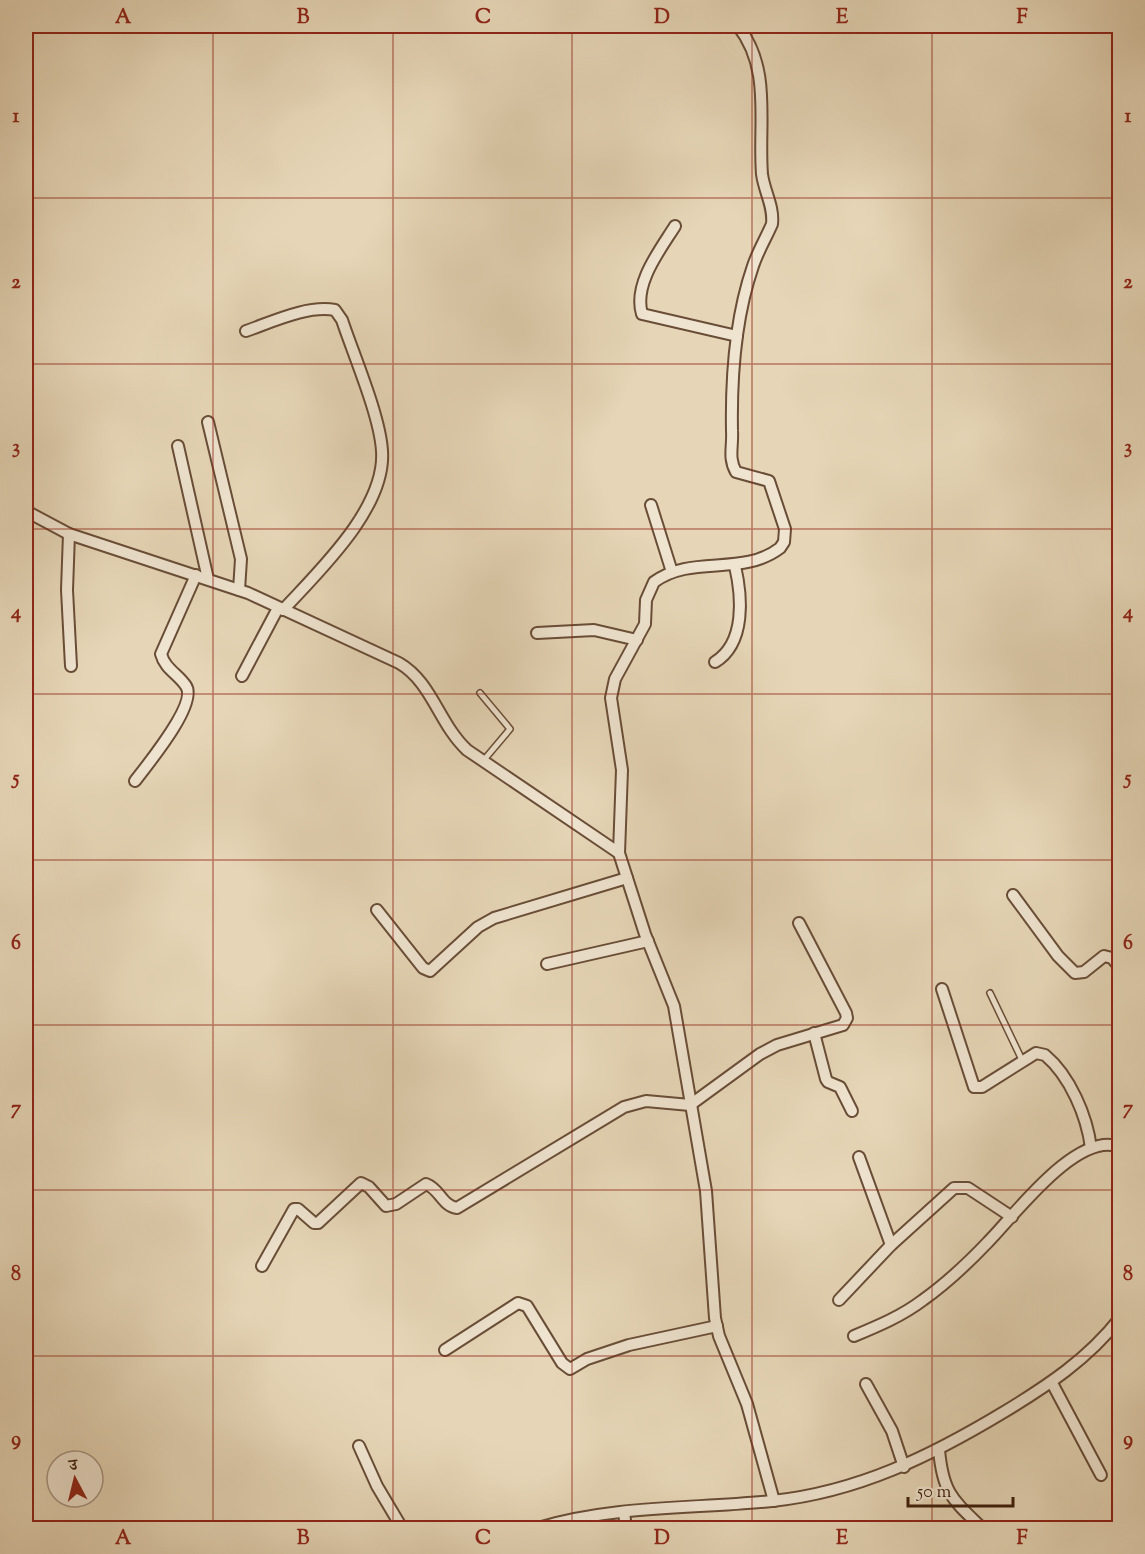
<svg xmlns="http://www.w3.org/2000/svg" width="1145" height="1554" viewBox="0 0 1145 1554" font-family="'Sorts Mill Goudy','Noto Serif Devanagari',serif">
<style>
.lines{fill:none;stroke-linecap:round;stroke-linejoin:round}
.lane-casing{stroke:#694d37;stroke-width:8}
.street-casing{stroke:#694d37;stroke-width:14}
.lane{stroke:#efe4d0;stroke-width:5}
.street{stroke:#efe4d0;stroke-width:10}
.grid{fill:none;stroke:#8f2418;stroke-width:1.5;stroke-opacity:0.55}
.neatline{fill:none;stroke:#8f2418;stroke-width:2}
.grid-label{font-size:20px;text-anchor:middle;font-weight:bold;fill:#8f2418}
</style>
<rect width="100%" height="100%" fill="#e6d6b7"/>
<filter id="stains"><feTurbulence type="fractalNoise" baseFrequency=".00333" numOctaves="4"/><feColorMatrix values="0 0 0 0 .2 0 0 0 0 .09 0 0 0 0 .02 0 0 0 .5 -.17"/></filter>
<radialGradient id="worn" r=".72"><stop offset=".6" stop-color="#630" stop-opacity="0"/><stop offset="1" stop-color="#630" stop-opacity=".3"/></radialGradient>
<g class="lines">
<defs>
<g id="lane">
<polyline points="480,693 510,729 483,761"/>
<polyline points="990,993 1023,1062"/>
</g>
<g id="street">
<path d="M738 26C772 69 758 123 762 174 764 191 774 206 772 224 766 238 758 251 753 266 735 318 731 376 732 431 733 447 728 458 736 472L769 481 785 529 784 542 780 548C742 577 692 554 654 582L646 600 645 624 615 679 611 698 622 770 619 853 645 934 674 1006 706 1191 715 1318 719 1336 747 1404 774 1501"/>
<path d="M675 226C660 250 633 284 642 314L737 336"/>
<path d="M246 331C272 322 307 305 335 310L342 320C354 356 380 416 382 451 386 508 319 571 283 610"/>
<polyline points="208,422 241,559 239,590"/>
<polyline points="178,446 208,579"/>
<polyline points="651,505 672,572"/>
<path d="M26 511 69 534 248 593 399 663C432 682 439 724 467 750L619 853"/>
<polyline points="69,534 67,590 71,666"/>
<polyline points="537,633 594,630 637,640"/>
<path d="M715 662C746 643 742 596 735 566"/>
<polyline points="242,676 278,608"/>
<path d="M135 781C147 765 198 704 186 686 178 674 165 669 161 654L196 575"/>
<polyline points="1013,895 1058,956 1075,973 1084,972 1104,956 1112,958 1120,968"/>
<polyline points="377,910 423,968 430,971 478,927 494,918 627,878"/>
<polyline points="547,964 648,941"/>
<path d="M942 989 974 1087H982L1036 1053 1045 1055C1070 1076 1087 1116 1091 1148"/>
<polyline points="814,1033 826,1079 828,1082 840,1087 852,1111"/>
<polyline points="859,1157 891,1245"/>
<path d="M262 1266 294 1209H298L314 1223H318L361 1183 369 1187 386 1206 396 1204 426 1184C440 1189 442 1206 457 1208L624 1107 646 1101 690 1105 760 1054 777 1045 843 1025 847 1018 846 1013 799 923"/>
<polyline points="839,1300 891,1245 954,1188 968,1188 1012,1217"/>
<path d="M854 1336C878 1326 902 1316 923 1300 947 1283 968 1263 988 1242 1014 1216 1077 1130 1120 1147"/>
<polyline points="445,1350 518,1303 527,1306 562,1363 570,1369 587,1359 629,1345 717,1326"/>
<polyline points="1052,1383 1101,1475"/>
<polyline points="866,1384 892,1431 904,1467"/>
<polyline points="359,1446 377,1486 402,1528"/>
<path d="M939 1450C943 1493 952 1499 982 1528"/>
<polyline points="624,1512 626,1528"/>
<path d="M538 1528C614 1505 694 1509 772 1501 858 1492 931 1456 1004 1412 1047 1386 1088 1359 1120 1318"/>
</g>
</defs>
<use href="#lane" class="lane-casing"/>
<use href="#street" class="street-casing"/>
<use href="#lane" class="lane"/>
<use href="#street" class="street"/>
</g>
<path class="grid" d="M213 26V1528M393 26V1528M572 26V1528M752 26V1528M932 26V1528M26 198H1120M26 364H1120M26 529H1120M26 694H1120M26 860H1120M26 1025H1120M26 1190H1120M26 1356H1120"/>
<rect width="1145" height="1554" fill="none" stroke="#e6d6b7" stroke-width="66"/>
<g transform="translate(75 1479) rotate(353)"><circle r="28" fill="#efe4d0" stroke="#a99582" stroke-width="1.5"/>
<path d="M0-4.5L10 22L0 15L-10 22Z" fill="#8f2418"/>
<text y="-9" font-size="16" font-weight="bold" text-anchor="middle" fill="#3f1f0c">उ</text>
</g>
<path d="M908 1497v9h105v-9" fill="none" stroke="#3f1f0c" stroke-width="3"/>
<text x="917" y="1497" font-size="18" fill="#3f1f0c" stroke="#efe4d0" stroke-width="4.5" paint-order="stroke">50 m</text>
<rect x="33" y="33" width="1079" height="1488" class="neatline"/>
<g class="grid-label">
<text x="123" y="23">A</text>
<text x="303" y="23">B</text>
<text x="483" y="23">C</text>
<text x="662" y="23">D</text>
<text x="842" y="23">E</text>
<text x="1022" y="23">F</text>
<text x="16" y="122">1</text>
<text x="1128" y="122">1</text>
<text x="16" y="288">2</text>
<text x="1128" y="288">2</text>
<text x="16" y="453">3</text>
<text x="1128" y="453">3</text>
<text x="16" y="618">4</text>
<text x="1128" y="618">4</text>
<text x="16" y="784">5</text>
<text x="1128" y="784">5</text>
<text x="16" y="949">6</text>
<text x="1128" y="949">6</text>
<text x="16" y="1114">7</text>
<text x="1128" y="1114">7</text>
<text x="16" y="1280">8</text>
<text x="1128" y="1280">8</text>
<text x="16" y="1445">9</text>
<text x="1128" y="1445">9</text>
<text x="123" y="1544">A</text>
<text x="303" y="1544">B</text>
<text x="483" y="1544">C</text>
<text x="662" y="1544">D</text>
<text x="842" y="1544">E</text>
<text x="1022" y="1544">F</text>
</g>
<rect width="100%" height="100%" filter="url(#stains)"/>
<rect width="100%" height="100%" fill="url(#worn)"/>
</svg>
